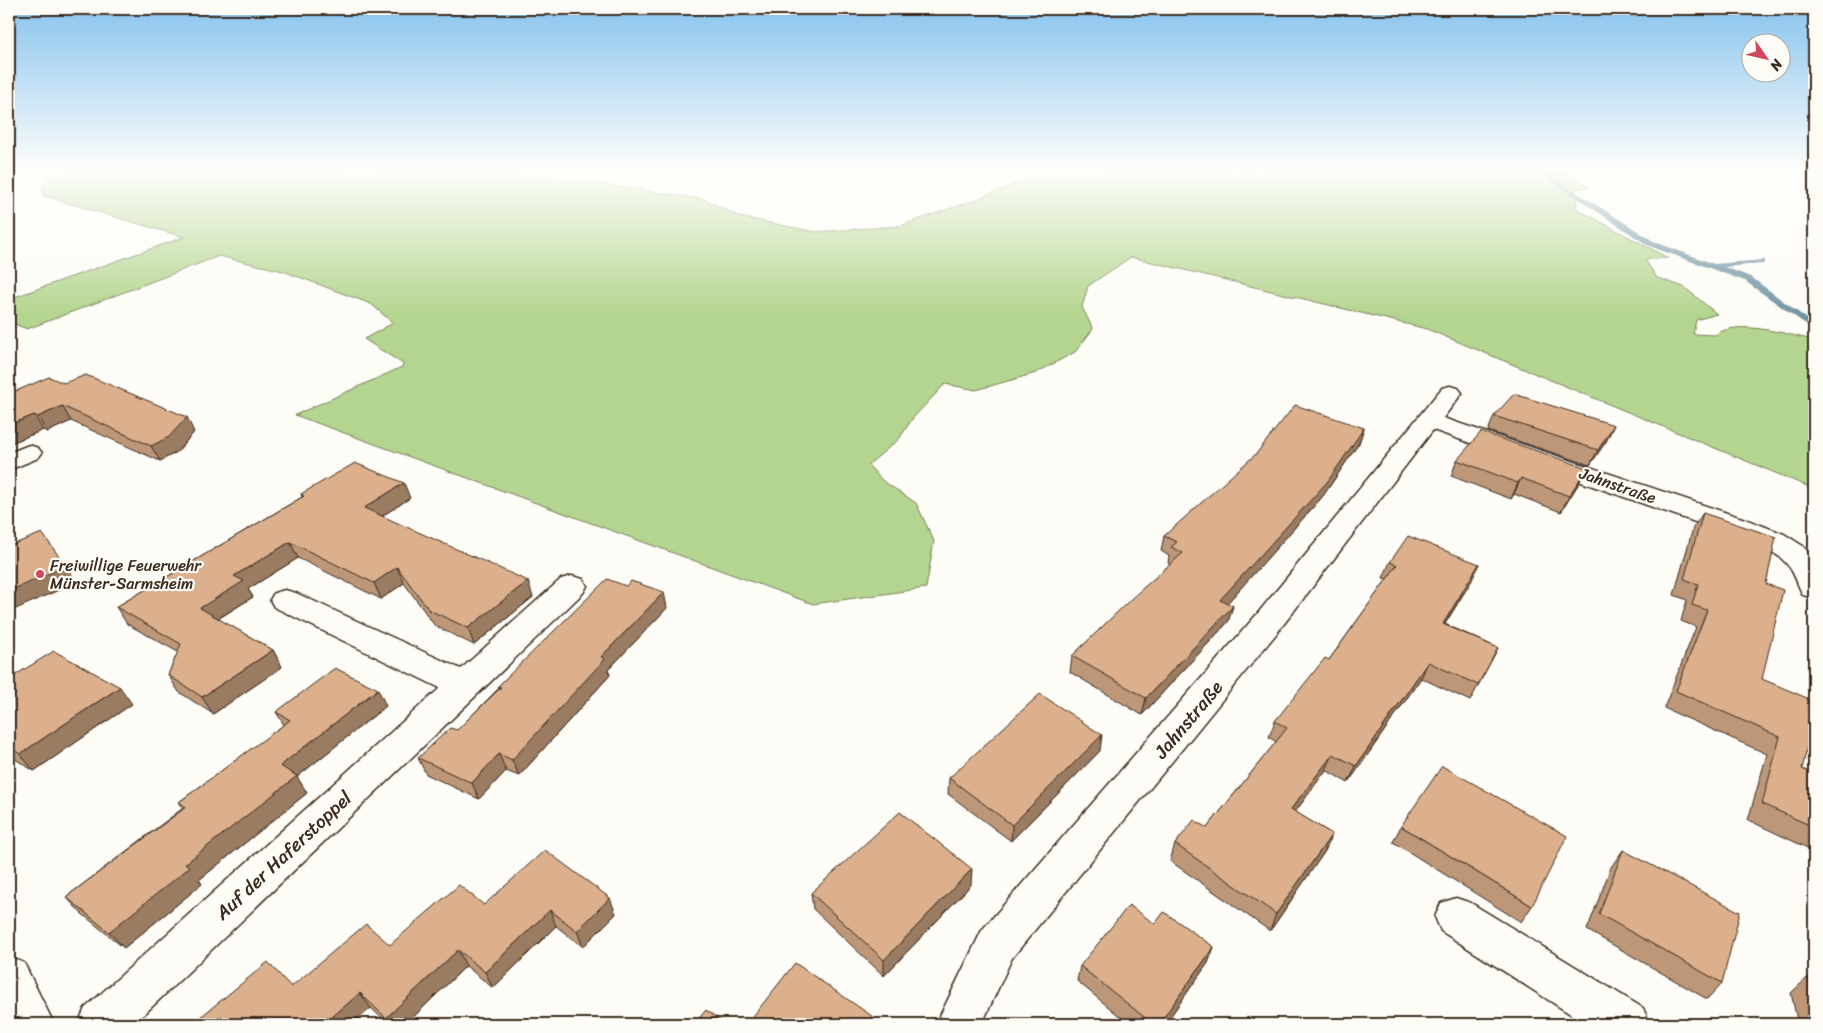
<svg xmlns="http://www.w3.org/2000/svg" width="1823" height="1033" viewBox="0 0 1823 1033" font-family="Sriracha,sans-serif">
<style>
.green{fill:#b4d58f;stroke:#788056}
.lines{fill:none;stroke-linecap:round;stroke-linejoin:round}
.stream{fill:#7293a1;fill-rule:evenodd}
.minor-casing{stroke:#3b2a1e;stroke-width:3}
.minor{fill:#fdfcf7;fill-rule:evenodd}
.wall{fill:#bd9778;stroke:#3b2a1e}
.shaded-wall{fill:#9a7b62;stroke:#3b2a1e}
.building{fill:#dcb08c;stroke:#3b2a1e}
.poi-dot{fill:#d1495b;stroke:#fdfcf7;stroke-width:2}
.labels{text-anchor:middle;stroke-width:4.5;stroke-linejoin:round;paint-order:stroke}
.street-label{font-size:16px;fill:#3b2a1e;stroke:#fdfcf7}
.poi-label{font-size:16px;fill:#3b2a1e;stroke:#fdfcf7;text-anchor:start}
.near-street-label{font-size:19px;fill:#3b2a1e;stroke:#fdfcf7}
</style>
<rect width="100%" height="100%" fill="#fdfcf7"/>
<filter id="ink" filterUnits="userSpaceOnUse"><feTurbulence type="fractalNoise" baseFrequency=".02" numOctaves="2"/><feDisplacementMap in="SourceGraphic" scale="10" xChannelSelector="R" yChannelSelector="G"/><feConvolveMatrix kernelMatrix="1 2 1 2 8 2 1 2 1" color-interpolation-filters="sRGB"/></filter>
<g filter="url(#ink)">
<path class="green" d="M43 170H501L704 199 740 217 816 232 900 226 972 201 1050 170H1564L1589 187 1576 189 1577 209 1668 258 1645 260 1657 278 1684 287 1717 314 1696 320 1693 334 1715 335C1737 318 1788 335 1814 340V489L1427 329 1131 257 1088 286 1082 307 1093 329 1075 352 1036 373 976 390 945 384 912 419 899 439 868 465 883 481 916 503 934 541 926 588 813 604 295 415 402 367 403 364 364 339 393 323 371 304 283 271 219 256 27 329 9 322V299L184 237 44 196 42 188 48 178Z"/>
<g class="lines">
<polygon class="stream" points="1562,170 1571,171 1552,177 1655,242 1714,264 1764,260 1764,264 1761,264 1724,267 1751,277 1814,324 1814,330 1745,281 1649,246 1544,176"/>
<defs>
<g id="minor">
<path d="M1450 386 1458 388 1462 393 1443 418 1745 519 1784 534 1803 546 1814 560V598L1803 595C1799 588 1797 581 1793 573 1785 557 1768 549 1752 542L1433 430 1280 629 1012 958 982 1024H936L982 930 1258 613 1442 388Z"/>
<polygon points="29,445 38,448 42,453 38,458 9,470 9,453"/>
<polygon points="572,576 583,579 587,586 583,593 134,1024 78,1024 85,1008 440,688 274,607 270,600 274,593 285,590 296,593 461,669 561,579"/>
<polygon points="1456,898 1471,903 1643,1008 1650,1024 1586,1024 1441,931 1435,917 1441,903"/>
<polygon points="9,957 24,963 54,1024 9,1024"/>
</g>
</defs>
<use href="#minor" class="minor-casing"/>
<use href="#minor" class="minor"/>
</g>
<g class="wall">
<polygon points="64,383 194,432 177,452 160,461 71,421 47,432 43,430 9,444 9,394"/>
<polygon points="1494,416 1607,440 1590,465 1488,431"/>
<polygon points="1364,428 1359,443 1323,496 1227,603 1233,606 1228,622 1142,715 1070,672 1072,656 1170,564 1168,563 1169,556 1161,551 1164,536"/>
<polygon points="1457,460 1579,483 1561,512 1514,494 1511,499 1451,476"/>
<polygon points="301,494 410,498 382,516 533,597 474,645 435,626 404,583 381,599 298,558 248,589 253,597 218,619 273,650 282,667 213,714 179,692 168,675 178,652 127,624 116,607 302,497"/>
<polygon points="1703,513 1766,584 1762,679 1802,769 1814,774 1814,851 1748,820 1767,754 1664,708 1696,627 1681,621 1687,600 1674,595 1693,528"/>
<polygon points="1390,562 1472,580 1445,624 1498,648 1470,701 1421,678 1348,783 1326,770 1295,812 1332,834 1325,851 1270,931 1170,861 1175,844 1207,828 1276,742 1269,737 1275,721 1329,660 1387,579 1383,578"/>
<polygon points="667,608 608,670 610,675 519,776 506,771 479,799 426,774 418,758 457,730 499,688 498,686"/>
<polygon points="9,679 132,704 34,771 9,755"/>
<polygon points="386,706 297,777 307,793 199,880 202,884 124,948 81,913 66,897 183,808 179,802 284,725 276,712"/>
<polygon points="1100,751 1011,841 948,794 949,778"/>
<polygon points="1401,826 1532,906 1521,922 1393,842"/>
<polygon points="1623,850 1722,983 1707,999 1587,930 1611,867"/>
<polygon points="971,885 884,976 813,909 811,893"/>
<polygon points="484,905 616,914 583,947 556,926 493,988 466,966 406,1024 388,1024 371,1008 291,987"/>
<polygon points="1214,947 1208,963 1165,1024 1129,1024 1077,981 1080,966"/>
<polygon points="1808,977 1814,979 1814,1024 1798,1024 1791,993"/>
</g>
<g class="shaded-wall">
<polygon points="62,406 71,421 47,432 38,417"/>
<polygon points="34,415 43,430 9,444 9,425"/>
<polygon points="187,417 194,432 177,452 160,461 151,446"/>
<polygon points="1614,425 1607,440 1590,465 1598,450"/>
<polygon points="1364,428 1359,443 1323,496 1216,616 1220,600"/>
<polygon points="1587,468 1579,483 1561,512 1569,496"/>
<polygon points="1521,478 1514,494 1511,499 1518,483"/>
<polygon points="404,483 410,498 371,523 364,508"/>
<polygon points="290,542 298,558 248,589 253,597 209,624 200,608 234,576"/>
<polygon points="1479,564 1472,580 1435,640 1443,624"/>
<polygon points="66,566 77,582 9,612 9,591"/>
<polygon points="397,567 404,583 381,599 374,583"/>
<polygon points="528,581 533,597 474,645 468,628"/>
<polygon points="664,592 667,608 608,670 610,675 519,776 512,760 601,657"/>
<polygon points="1233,606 1228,622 1142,715 1146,698"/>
<polygon points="273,650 282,667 213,714 202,697"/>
<polygon points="1428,662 1421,678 1348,783 1356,766"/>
<polygon points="120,687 132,704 34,771 20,754"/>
<polygon points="378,689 386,706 297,777 307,793 199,880 202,884 124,948 109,932 185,864 280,766"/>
<polygon points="1102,735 1100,751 1011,841 1012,825"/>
<polygon points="499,754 506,771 479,799 472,783"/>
<polygon points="1333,754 1326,770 1285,826 1291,809"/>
<polygon points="1332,834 1325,851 1270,931 1276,914"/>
<polygon points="972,869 971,885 884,976 884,960"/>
<polygon points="610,898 616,914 583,947 577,931"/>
<polygon points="550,910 556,926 493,988 485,972"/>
<polygon points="1214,947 1208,963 1165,1024 1159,1024"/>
<polygon points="458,950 466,966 406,1024 391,1024 386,1018"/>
<polygon points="360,993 371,1008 353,1024 324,1024"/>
</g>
<g class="building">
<polygon points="86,375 187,417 169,437 151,446 62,406 38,417 34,415 9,425 9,394 49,377 64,383"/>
<polygon points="1514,394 1614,425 1598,450 1494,416"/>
<polygon points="1295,405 1364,428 1328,481 1220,600 1233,606 1146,698 1072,656 1133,597 1183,553 1171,547 1177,542 1164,536 1256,454"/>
<polygon points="1481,432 1587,468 1569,496 1521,478 1518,483 1457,460"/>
<polygon points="355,463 404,483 364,508 528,581 468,628 429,610 397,567 374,583 290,542 234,576 244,581 200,608 273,650 202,697 168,675 181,644 116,607 304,496 301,494"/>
<polygon points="1703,513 1776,537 1766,584 1783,590 1762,679 1814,701 1814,718 1802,769 1814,774 1814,827 1762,804 1780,737 1676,691 1707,610 1692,605 1698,584 1684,579"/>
<polygon points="42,533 66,566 9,591 9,546"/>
<polygon points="1408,536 1479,564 1443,624 1498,648 1478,685 1428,662 1356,766 1333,754 1291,809 1332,834 1276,914 1175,844 1194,820 1207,828 1287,728 1275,721 1325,658 1329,660 1397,565 1390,562"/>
<polygon points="607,579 626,586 631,581 664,592 601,657 605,659 512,760 499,754 472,783 418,758 450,728 457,730 501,687 498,686"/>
<polygon points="54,651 120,687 20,754 9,747 9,679"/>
<polygon points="335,668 378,689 280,766 297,776 185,864 190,867 109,932 66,897 186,807 179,802 290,720 276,712"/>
<polygon points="1040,694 1102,735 1012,825 949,778"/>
<polygon points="1442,766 1567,836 1532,906 1401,826"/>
<polygon points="900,812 972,869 884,960 811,893"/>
<polygon points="545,850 610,898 577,931 550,910 485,972 458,950 386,1018 360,993 324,1024 192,1024 268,962 291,987 366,924 390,945 459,885 484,905"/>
<polygon points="1623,850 1740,912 1722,983 1599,914"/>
<polygon points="1129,905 1155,924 1164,912 1214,947 1159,1024 1153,1024 1080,966"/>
<polygon points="795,963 879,1021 877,1024 747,1024"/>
<polygon points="1808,977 1814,979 1814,1001"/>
<polygon points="706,1010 725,1024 694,1024"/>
</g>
</g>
<linearGradient id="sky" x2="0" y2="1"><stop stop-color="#87c3ee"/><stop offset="0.54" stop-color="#fefefb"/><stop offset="1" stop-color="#fefefb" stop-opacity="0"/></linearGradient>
<rect width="1823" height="315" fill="url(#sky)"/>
<circle class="poi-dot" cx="40" cy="574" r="5"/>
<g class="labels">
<g class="street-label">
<text transform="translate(1618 485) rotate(19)" y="6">Jahnstraße</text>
</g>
<g class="poi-label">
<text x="50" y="571">Freiwillige Feuerwehr<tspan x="50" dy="18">Münster-Sarmsheim</tspan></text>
</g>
<g class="near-street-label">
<text transform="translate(1188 719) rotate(-50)" y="7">Jahnstraße</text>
<text transform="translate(283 855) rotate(-43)" y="7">Auf der Haferstoppel</text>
</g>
</g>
<rect width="1823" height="1033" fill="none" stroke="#fdfcf7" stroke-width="30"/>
<rect x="15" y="15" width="1793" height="1003" fill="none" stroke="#3b2a1e" stroke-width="2" filter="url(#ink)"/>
<g transform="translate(1766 58) rotate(124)"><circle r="24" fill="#fdfcf7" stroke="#afa8a0"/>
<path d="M0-4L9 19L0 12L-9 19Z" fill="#d1495b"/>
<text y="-8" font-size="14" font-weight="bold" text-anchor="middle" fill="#3b2a1e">N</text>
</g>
</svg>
